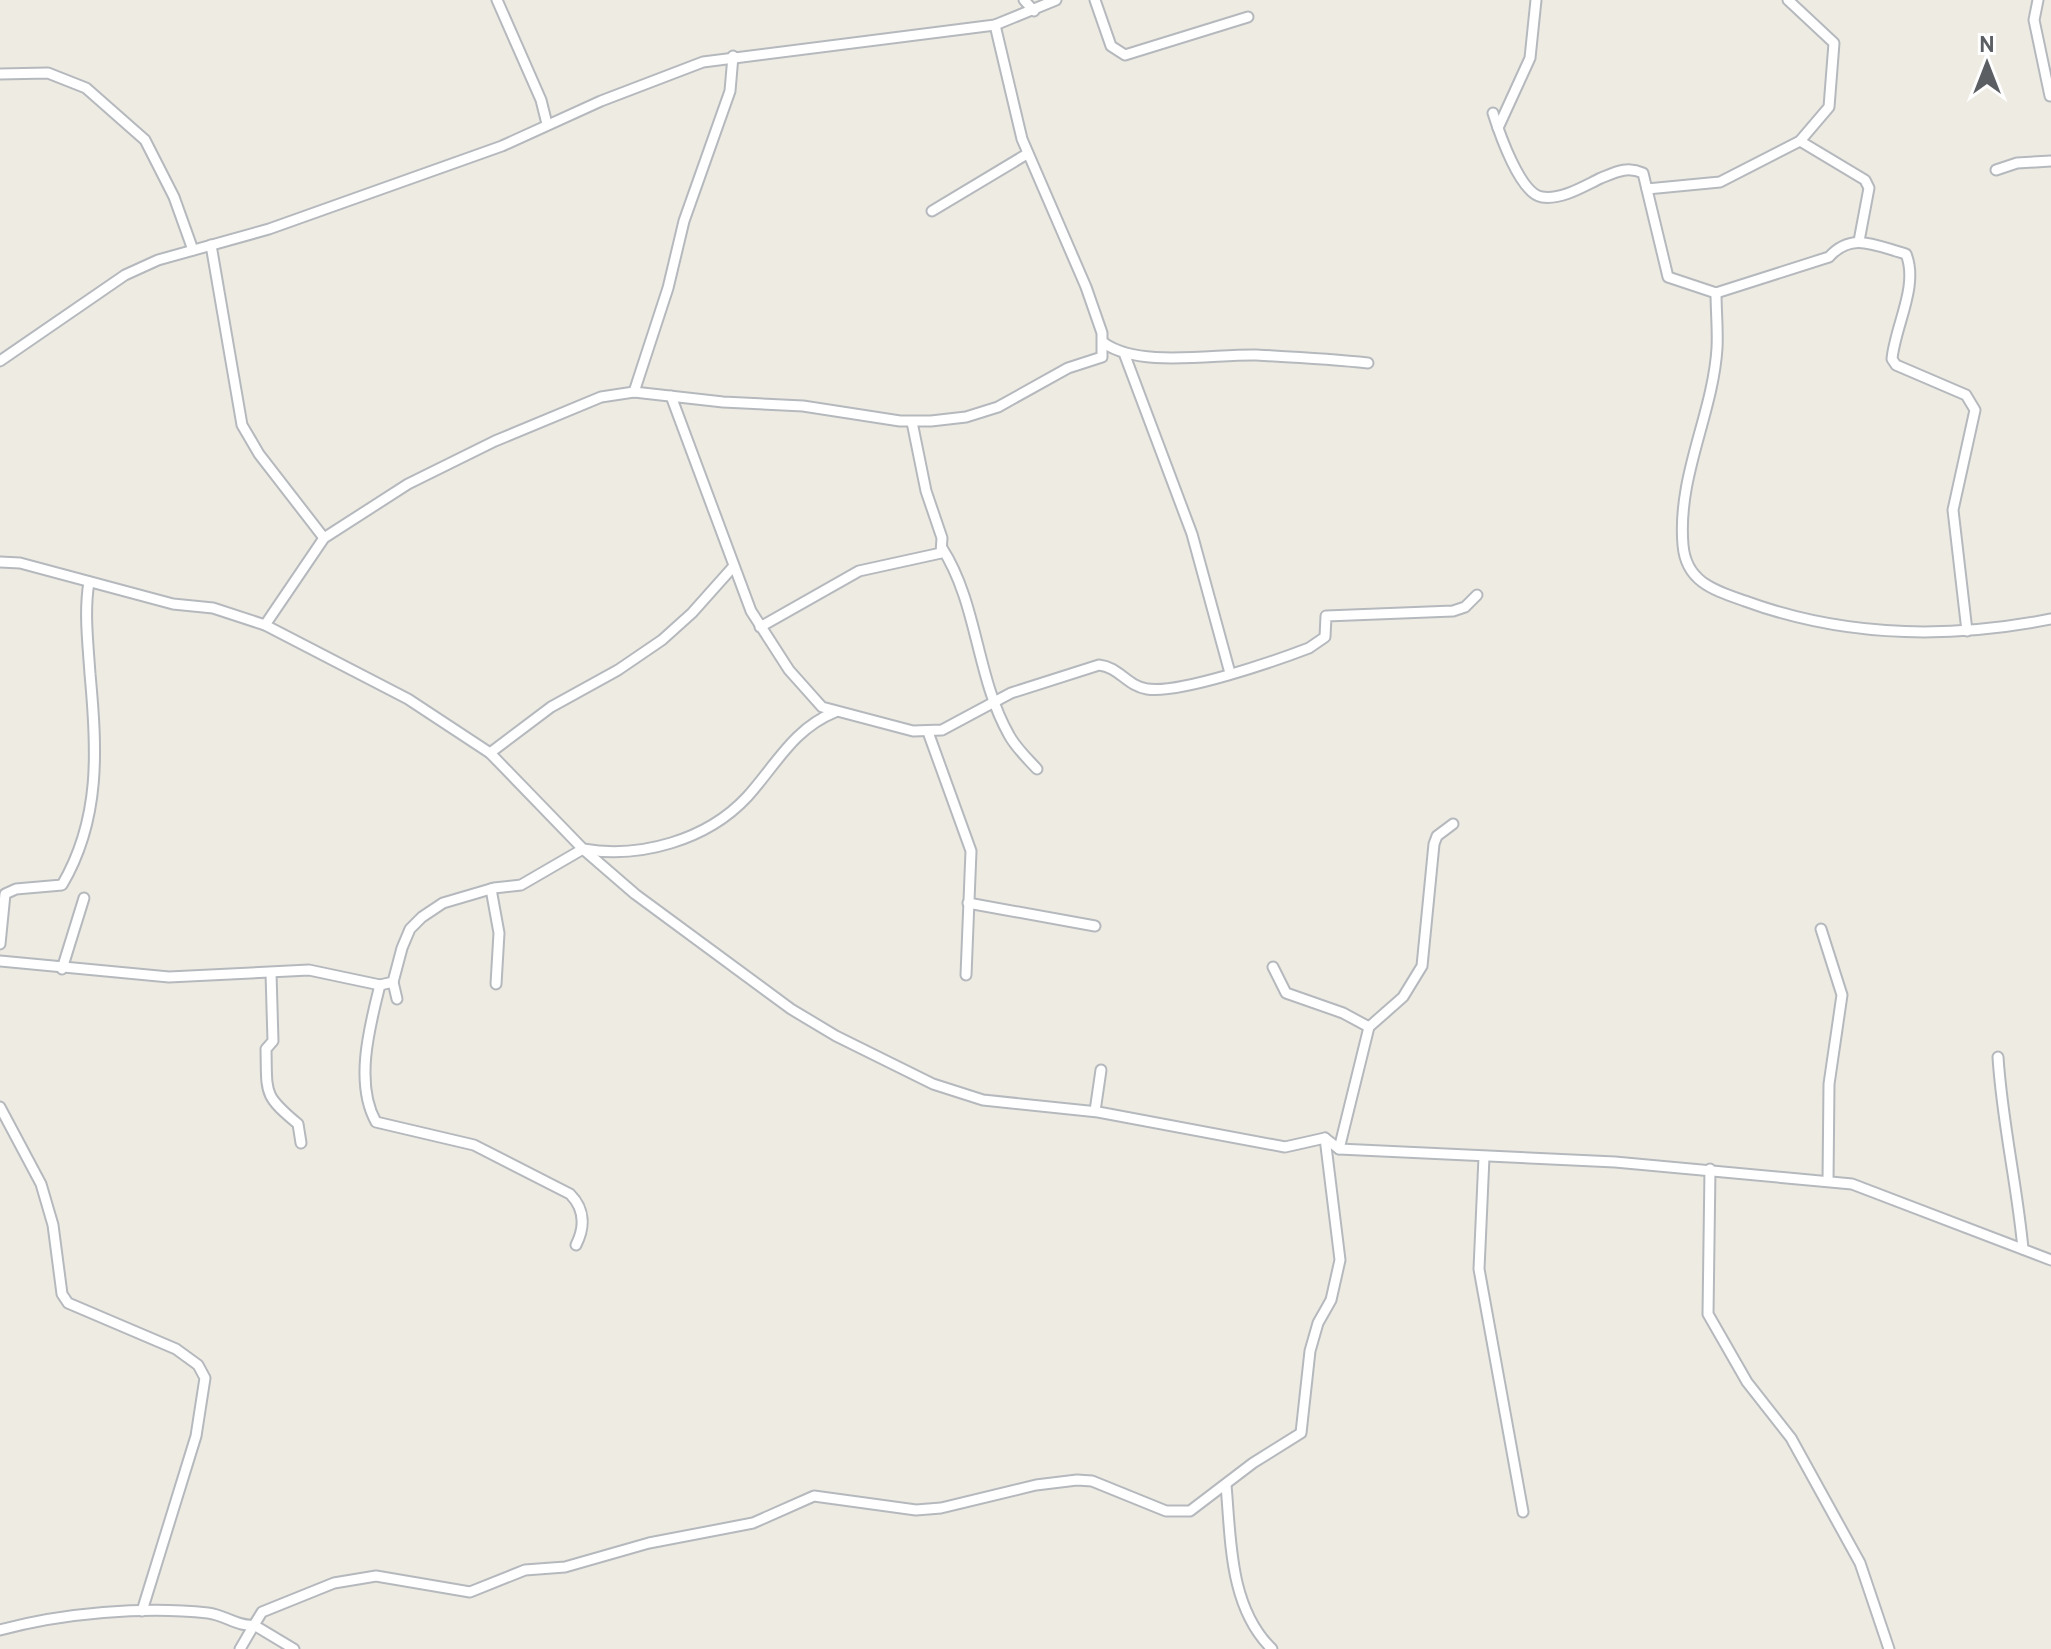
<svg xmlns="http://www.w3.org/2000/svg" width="2051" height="1649" viewBox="0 0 2051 1649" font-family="Overpass,sans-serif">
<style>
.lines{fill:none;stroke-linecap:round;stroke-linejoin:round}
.street-casing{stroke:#b5b9bd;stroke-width:13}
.street{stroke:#fff;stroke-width:9}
</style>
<rect width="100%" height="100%" fill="#eeebe3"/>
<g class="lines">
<defs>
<g id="street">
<polyline points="497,0 541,100 547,124"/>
<polyline points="1024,0 1034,11"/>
<polyline points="1095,0 1111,46 1125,55 1248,17"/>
<polyline points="2038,0 2034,20 2050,96"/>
<polyline points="0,74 48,73 86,88 145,140 174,197 193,250"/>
<path d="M1493 113C1499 132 1520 194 1542 197 1562 200 1584 186 1601 178 1616 172 1627 166 1643 173L1668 277 1716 293 1829 257C1852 231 1876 246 1906 254 1919 286 1895 326 1892 359L1896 365 1966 395 1975 410 1953 510 1967 631"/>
<polyline points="1498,128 1530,58 1536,0"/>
<polyline points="1800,141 1865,180 1869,188 1859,241"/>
<polyline points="1996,170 2017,163 2051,161"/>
<polyline points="1647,189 1720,182 1800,141 1829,107 1834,43 1788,0"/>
<polyline points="932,211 1027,154"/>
<polyline points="211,245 242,425 259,454 324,538"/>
<path d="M1716 293C1716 311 1718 330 1717 348 1713 414 1677 476 1683 545 1686 582 1714 590 1745 601 1843 637 1949 639 2051 619"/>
<path d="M1104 343C1139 368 1214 354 1256 355 1294 357 1331 359 1368 363"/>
<polyline points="1124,353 1192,534 1230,673"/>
<polyline points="0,361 125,275 158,260 269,229 502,146 601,101 703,62 995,25 1056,0"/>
<polyline points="634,392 668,288 684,221 730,91 733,56"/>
<path d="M671 396 751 611 789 670 822 707 913 731 942 730 1011 693 1099 665C1119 667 1127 686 1147 689 1180 694 1275 661 1309 648L1325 637 1326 616 1453 611 1465 607 1477 595"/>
<path d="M942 548C978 604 976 677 1009 735 1016 748 1027 758 1037 769"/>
<polyline points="0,562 20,563 173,604 213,608 265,625 408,699 490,753 583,849 635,894 791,1009 836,1036 933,1084 983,1100 1098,1112 1285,1147 1325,1138 1339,1149 1615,1162 1852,1184 2051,1260"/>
<polyline points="265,625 324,538 408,484 495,441 601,397 634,392 723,402 803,406 900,421 931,421 966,417 998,407 1068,368 1102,357 1102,333 1086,287 1022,139 995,25"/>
<polyline points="760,627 859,571 941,553 942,538 926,491 912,422"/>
<polyline points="928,732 971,851 966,975"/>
<polyline points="490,753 551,707 618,670 662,640 692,613 733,567"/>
<polyline points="491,889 499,933 496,984"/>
<polyline points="968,903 1095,926"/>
<polyline points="1821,929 1842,995 1829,1084 1828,1181"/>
<path d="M0 944 5 894 16 889 62 885C101 819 97 749 90 674 88 643 84 612 89 582"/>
<polyline points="0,961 169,977 309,970 380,985"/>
<polyline points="1273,967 1286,993 1343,1013 1369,1027"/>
<polyline points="62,969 84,898"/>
<path d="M271 973 273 1041 266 1049C267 1094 263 1095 298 1124L301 1143"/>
<polyline points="393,982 397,999"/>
<path d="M1998 1057C2002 1122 2017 1184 2023 1249"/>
<polyline points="0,1107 41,1184 53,1225 62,1294 68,1303 176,1349 198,1365 205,1378 196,1436 142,1611"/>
<polyline points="1095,1111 1101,1070"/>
<polyline points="1339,1149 1369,1027 1403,997 1422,966 1434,844 1437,836 1453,824"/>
<polyline points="1484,1157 1479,1269 1523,1512"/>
<polyline points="1710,1169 1708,1314 1747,1382 1791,1438 1860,1563 1889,1649"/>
<path d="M576 1245C585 1227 585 1209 570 1194L474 1145 376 1122C354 1083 370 1025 380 985L393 982 402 948 410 929 422 917 443 903 494 888 521 885 583 849C640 859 707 840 747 797 776 765 793 729 835 712"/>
<path d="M1226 1485C1231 1540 1229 1607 1272 1649"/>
<path d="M0 1630C62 1613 144 1606 208 1613 225 1615 238 1627 254 1625L262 1612 334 1583 376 1576 470 1592 525 1570 565 1567 649 1543 753 1523 814 1496 916 1510 941 1508 1036 1485 1077 1480 1092 1481 1166 1511H1190L1253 1463 1301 1433 1310 1351 1318 1323 1331 1300 1340 1260 1325 1138"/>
<polyline points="240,1649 254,1625 294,1649"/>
</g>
</defs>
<use href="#street" class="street-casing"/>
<use href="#street" class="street"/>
</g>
<g transform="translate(1987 64)" stroke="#ffffff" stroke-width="6" paint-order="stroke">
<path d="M0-6L14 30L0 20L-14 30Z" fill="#5b5f63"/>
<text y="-12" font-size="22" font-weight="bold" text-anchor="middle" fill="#5b5f63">N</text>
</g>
</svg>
